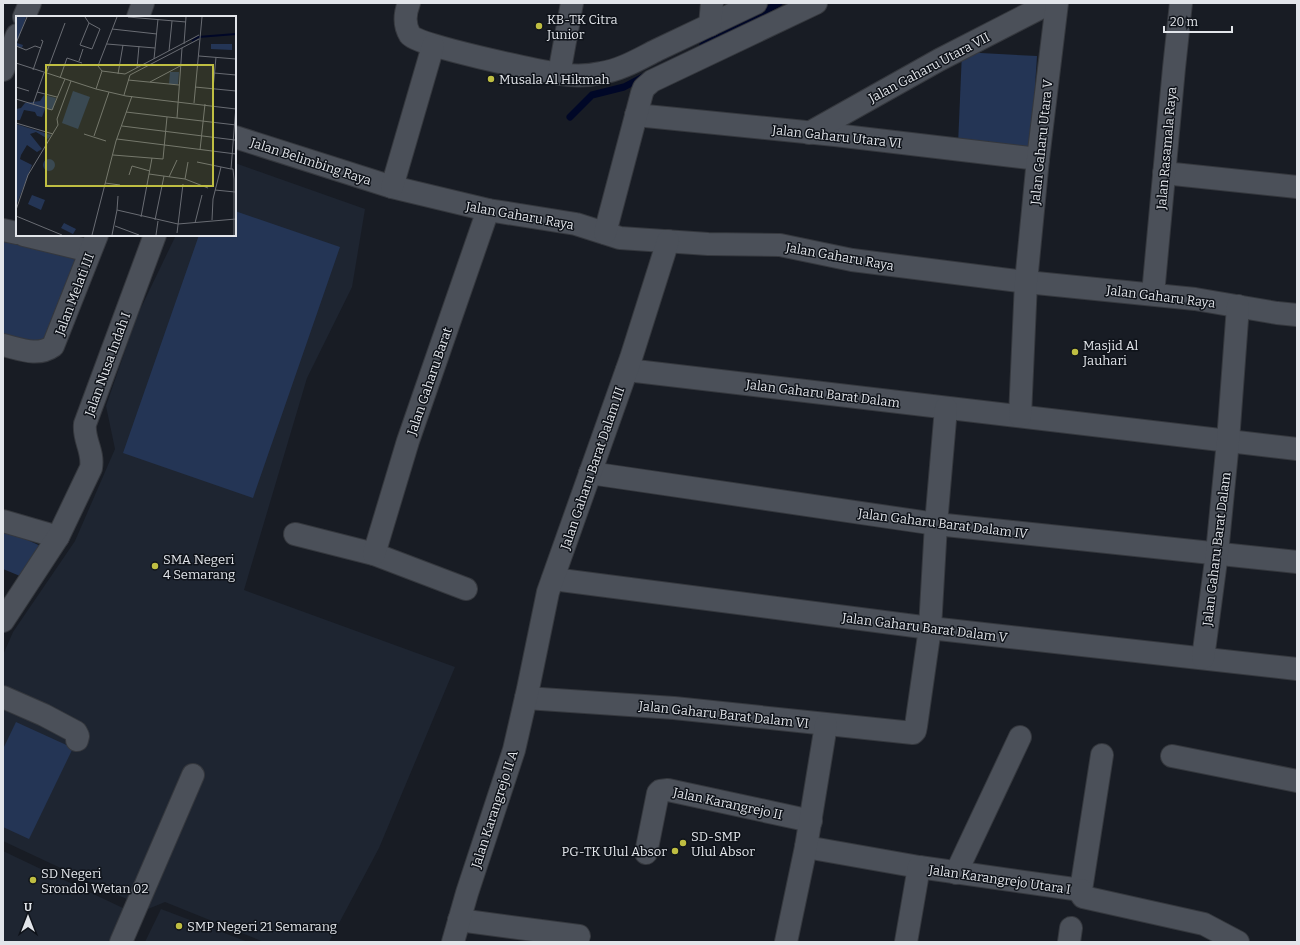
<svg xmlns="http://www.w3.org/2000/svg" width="1300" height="945" viewBox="0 0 1300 945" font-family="Bitter,serif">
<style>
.built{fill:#1e2531}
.green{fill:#243555}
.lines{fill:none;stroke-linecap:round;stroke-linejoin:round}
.stream{stroke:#000727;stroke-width:7}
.minor-casing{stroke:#35383e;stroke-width:24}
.minor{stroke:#4b5059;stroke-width:22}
.poi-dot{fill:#bfbe42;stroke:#0f131a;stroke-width:1.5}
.labels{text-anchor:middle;stroke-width:3;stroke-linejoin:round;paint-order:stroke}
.poi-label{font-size:13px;fill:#e2e5ea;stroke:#0f131a;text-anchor:start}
.street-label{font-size:13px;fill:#e2e5ea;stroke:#0f131a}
.inset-river{fill:none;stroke:#000727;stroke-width:2}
.inset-road{fill:none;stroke:#696c73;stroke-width:1}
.view{fill:#bfbe42;fill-opacity:0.15;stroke:#bfbe42;stroke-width:2}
.inset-edge{fill:none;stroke:#e2e5ea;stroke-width:2}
</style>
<rect width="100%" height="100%" fill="#181c24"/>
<g class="built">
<polygon points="235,163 365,209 352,287 307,378 244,590 455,667 379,848 329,942 264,942 165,902 148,909 3,841 3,655 13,632 75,541 115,449 106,406 137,316 176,235 235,235"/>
<polygon points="3,851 125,909 111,942 3,942"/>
<polygon points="161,909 248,942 145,942"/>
</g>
<g class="green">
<polygon points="962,52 1037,56 1031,149 958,145"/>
<polygon points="235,211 340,247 253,498 123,453 199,235 235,235"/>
<polygon points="3,237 34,239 79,260 54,348 3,341"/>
<polygon points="3,529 43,547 20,576 3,569"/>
<polygon points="16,722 73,748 29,839 3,827 3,749"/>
</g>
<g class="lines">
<g class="stream">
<polyline points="703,45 779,3"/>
<polyline points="570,117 592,95 624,87 643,77"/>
</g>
<defs>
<g id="minor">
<path d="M409 3C405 13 404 25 410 35 418 46 540 71 559 74 573 76 588 76 601 73 621 70 639 59 657 50 690 34 723 19 756 3"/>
<polyline points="24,17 30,3"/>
<polyline points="138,17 143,3"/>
<polyline points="710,25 712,3"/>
<polyline points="3,70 17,35"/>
<polyline points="559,74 572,3"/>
<polyline points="636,115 835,135 1038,159"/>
<polyline points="809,133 939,60 1050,3"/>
<polyline points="235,137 392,187 488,210 576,224 620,238 708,244 780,245 852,260 1026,282 1195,299 1277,313 1297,315"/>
<polyline points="1164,173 1297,187"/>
<polyline points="392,187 433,46"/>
<polyline points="3,230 17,233"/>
<polyline points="605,233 642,93 644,88 652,81 816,3"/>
<polyline points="24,235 90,251"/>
<polyline points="1153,294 1174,68 1181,3"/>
<path d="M3 345C20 349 38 357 53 346L97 235"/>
<polyline points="627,370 1297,449"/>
<polyline points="1020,416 1026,282 1038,159 1057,3"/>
<polyline points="590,473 936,524 1297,562"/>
<polyline points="3,521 58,537"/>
<polyline points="295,534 374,554 466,589"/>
<polyline points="374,554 408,441 488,210"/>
<polyline points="553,579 930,628 1297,669"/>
<path d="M3 621 58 537 91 468C94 451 83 440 85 424L155 235"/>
<polyline points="1203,658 1217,553 1228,441 1238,306"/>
<polyline points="3,697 44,715 76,732 78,736 77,740"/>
<polyline points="526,698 674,708 913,733 915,731 916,726 930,628 936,524 946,408"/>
<polyline points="1172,756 1297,781"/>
<polyline points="806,847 919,867 1081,890 1102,755"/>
<polyline points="646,853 658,793 660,791 668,790 811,821"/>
<polyline points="956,873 1020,737"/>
<polyline points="1081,890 1081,894 1083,897 1204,924 1238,942"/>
<polyline points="459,920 579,936"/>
<polyline points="121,942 193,775"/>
<polyline points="453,942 467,893 514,750 528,689 548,592 631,358 668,241"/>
<polyline points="786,942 806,847 826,725"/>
<polyline points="906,942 919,867"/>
<polyline points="1069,942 1071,928"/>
</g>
</defs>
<use href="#minor" class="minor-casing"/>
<use href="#minor" class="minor"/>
</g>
<g class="poi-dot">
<circle cx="539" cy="26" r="4"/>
<circle cx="491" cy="79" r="4"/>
<circle cx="1075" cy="352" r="4"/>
<circle cx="155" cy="566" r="4"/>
<circle cx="683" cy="843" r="4"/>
<circle cx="675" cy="851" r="4"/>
<circle cx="33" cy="880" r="4"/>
<circle cx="179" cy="926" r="4"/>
</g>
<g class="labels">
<g class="poi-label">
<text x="547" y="24">KB-TK Citra<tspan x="547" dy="15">Junior</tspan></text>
<text x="499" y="84">Musala Al Hikmah</text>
<text x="1083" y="350">Masjid Al<tspan x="1083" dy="15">Jauhari</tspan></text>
<text x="163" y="564">SMA Negeri<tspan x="163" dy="15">4 Semarang</tspan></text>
<text x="691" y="841">SD-SMP<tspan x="691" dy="15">Ulul Absor</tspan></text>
<text x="667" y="856" text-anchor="end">PG-TK Ulul Absor</text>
<text x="41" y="878">SD Negeri<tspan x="41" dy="15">Srondol Wetan 02</tspan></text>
<text x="187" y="931">SMP Negeri 21 Semarang</text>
</g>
<g class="street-label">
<text transform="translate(929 67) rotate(-28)" y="5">Jalan Gaharu Utara VII</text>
<text transform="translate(837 136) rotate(6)" y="5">Jalan Gaharu Utara VI</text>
<text transform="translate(1041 142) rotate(-84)" y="5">Jalan Gaharu Utara V</text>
<text transform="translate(1166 148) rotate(-85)" y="5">Jalan Rasamala Raya</text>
<text transform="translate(311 161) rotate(18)" y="5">Jalan Belimbing Raya</text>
<text transform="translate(520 215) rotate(10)" y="5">Jalan Gaharu Raya</text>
<text transform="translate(840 256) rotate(10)" y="5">Jalan Gaharu Raya</text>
<text transform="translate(74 294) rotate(-69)" y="5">Jalan Melati III</text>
<text transform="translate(1161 296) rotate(7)" y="5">Jalan Gaharu Raya</text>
<text transform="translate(107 364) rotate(-70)" y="5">Jalan Nusa Indah I</text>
<text transform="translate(429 381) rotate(-71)" y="5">Jalan Gaharu Barat</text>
<text transform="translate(823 393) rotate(7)" y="5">Jalan Gaharu Barat Dalam</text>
<text transform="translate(592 468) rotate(-71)" y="5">Jalan Gaharu Barat Dalam III</text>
<text transform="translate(943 523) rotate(7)" y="5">Jalan Gaharu Barat Dalam IV</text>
<text transform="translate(1216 549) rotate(-83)" y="5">Jalan Gaharu Barat Dalam</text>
<text transform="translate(925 627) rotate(7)" y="5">Jalan Gaharu Barat Dalam V</text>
<text transform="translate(724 714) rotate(6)" y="5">Jalan Gaharu Barat Dalam VI</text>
<text transform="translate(728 803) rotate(12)" y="5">Jalan Karangrejo II</text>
<text transform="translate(494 809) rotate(-72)" y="5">Jalan Karangrejo II A</text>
<text transform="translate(1000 879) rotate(8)" y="5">Jalan Karangrejo Utara I</text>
</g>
</g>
<g transform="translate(16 16)">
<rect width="220" height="220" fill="#181c24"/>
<path d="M0 1H10L1 27 7 29 6 32 0 30ZM195 28H216V34L195 33ZM154 56H163L162 68H153ZM57 75 74 81 62 113 46 107ZM28 79 40 82 37 94 29 93 26 101 21 100 19 96 8 94 4 104H0V93L5 92 9 87 24 85ZM0 108 35 119 32 123 20 116 14 118 26 133 21 136 11 129 5 139 4 143 16 149 0 190ZM27 149a6 6 0 1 1 12 0a6 6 0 1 1-12 0ZM16 179 29 184 25 194 12 188ZM48 207 60 213 57 218 45 212Z" fill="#243555"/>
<path class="inset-river" d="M176 25 182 21 220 18"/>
<path class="inset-road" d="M69 1 73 7 84 13 76 33 64 29 73 7M101 1 82 50 86 55 109 58 183 19M112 1 170 6M96 13 141 18M0 27 11 1M91 28 139 32M168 28 170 1M0 30 10 34 19 30 25 32M153 35 156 5M183 40 220 43M138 43 142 3M63 45 67 33M0 47 80 73 110 80 220 93M121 52 123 30M17 54 27 25 25 24M198 57 220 59M30 58 49 7M102 58 107 29M44 62 51 42 66 47M112 64 163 69M134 66 166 49M0 71 13 75M179 71 220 75M80 73 86 55M197 73 200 41M21 76 41 81M108 79 114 59 183 23M0 83 36 94 49 63M178 87 186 1M17 88 28 57M110 96 220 109M161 102 166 32M0 107 37 118M106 110 219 124M68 118 90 125M78 120 93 76M101 123 220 138M184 134 189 88M97 139 147 143 151 101M181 146 215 153M133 158 169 163 172 146M113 159 116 150 134 155M153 161 161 144M169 163 192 172M89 167 104 169M199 174 219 176M0 194 12 159 42 109 41 103 55 65M101 194 102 180M0 200 46 219M125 201 136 142M139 204 148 160M196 204 197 183 205 151M179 207 186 179M99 210 123 219M161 217 167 168M76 219 100 125 116 80M96 219 101 194 162 208 220 203M140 219 142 205M218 219V163L217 153H215L220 90"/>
<path class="view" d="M30 49H197V170H30Z"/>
<rect width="220" height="220" class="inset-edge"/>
</g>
<rect width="1300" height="945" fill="none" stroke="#e2e5ea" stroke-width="8"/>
<g transform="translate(28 917)" stroke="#0f131a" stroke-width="3" paint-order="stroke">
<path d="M0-3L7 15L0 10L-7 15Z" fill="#e2e5ea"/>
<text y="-6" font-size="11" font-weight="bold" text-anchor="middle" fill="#e2e5ea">U</text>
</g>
<path d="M1164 26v6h68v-6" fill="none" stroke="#e2e5ea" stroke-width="2"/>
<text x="1170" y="26" font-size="12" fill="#e2e5ea" stroke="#0f131a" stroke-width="3" paint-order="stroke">20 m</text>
</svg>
